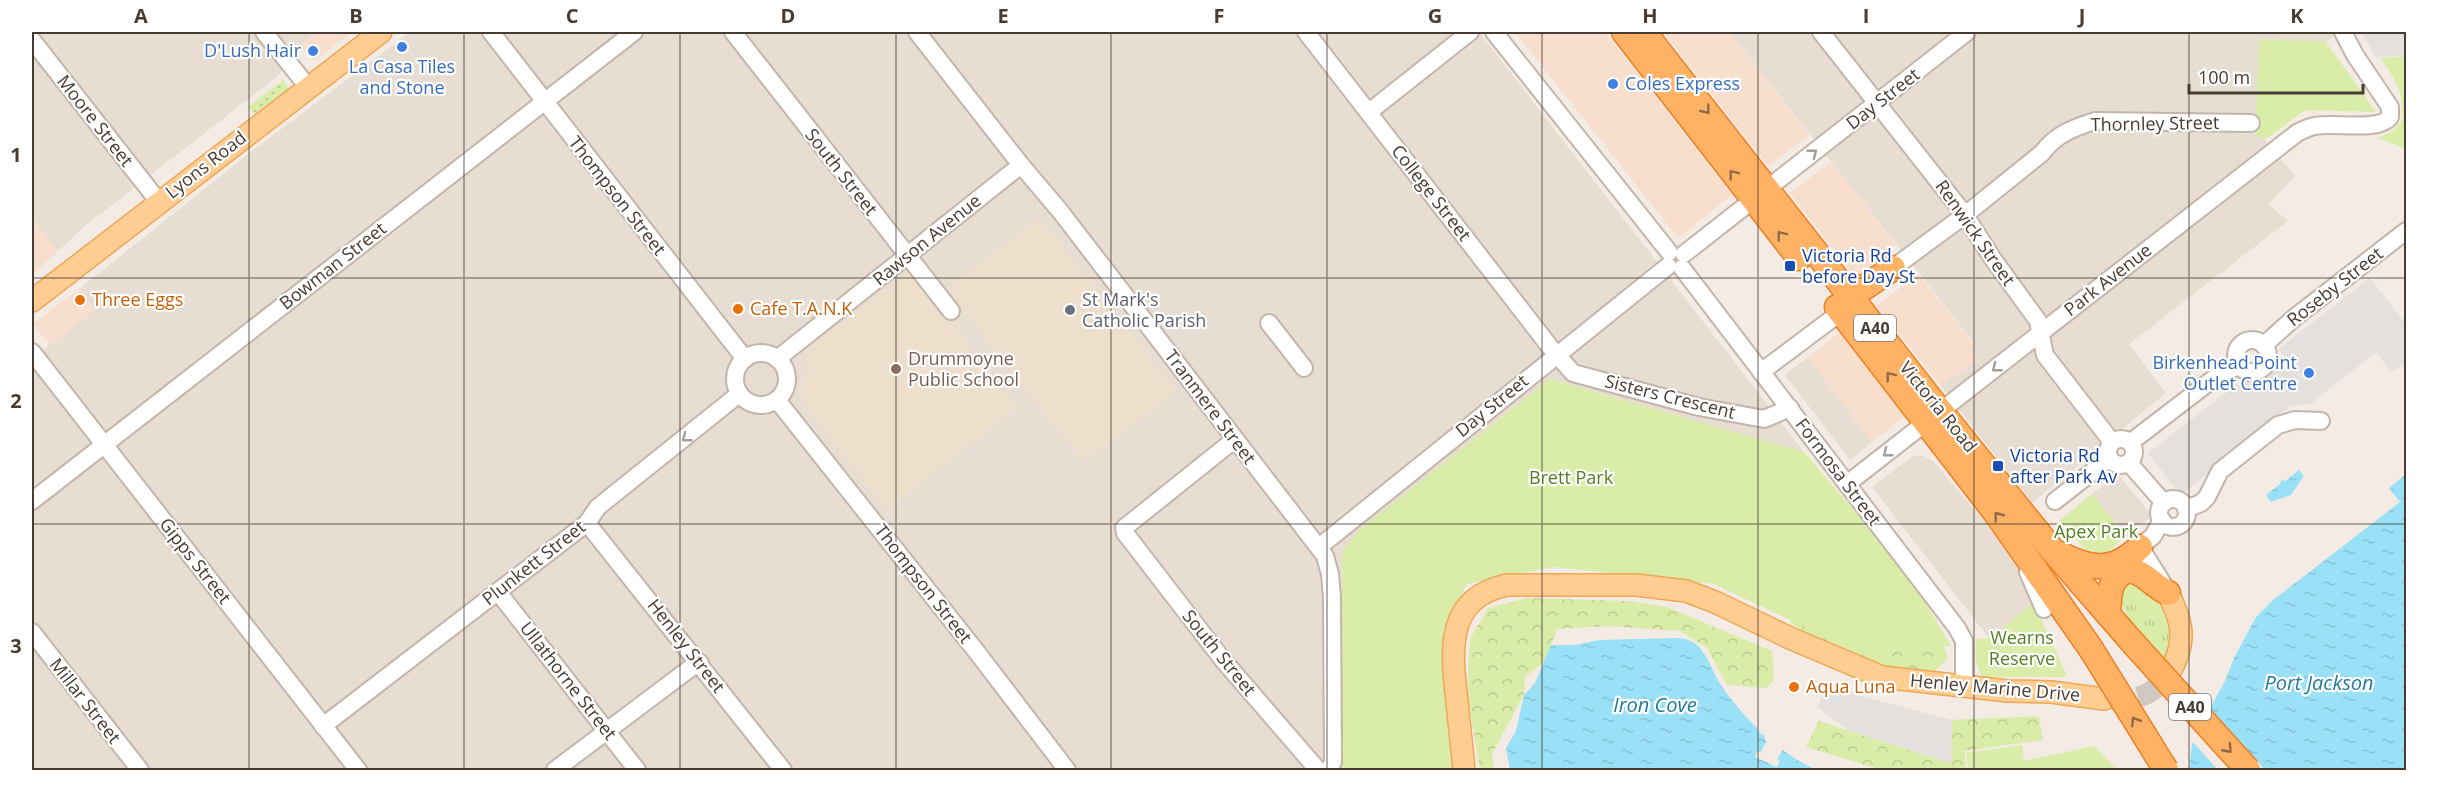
<svg xmlns="http://www.w3.org/2000/svg" width="2438" height="802" viewBox="0 0 2438 802" font-family="'Open Sans',sans-serif">
<style>
.residential{fill:#e8ddd2}
.commercial{fill:#f8decd}
.education{fill:#eedfcc}
.grass{fill:url(#grass-tufts)}
.forest{fill:url(#forest-crowns)}
.park{fill:#d9eca8}
.garden{fill:url(#garden-dots)}
.parking{fill:#e4e0dd}
.water{fill:url(#water-ripples)}
.pier{fill:#f4ece4}
.lines{fill:none;stroke-linecap:round;stroke-linejoin:round}
.major-tunnel{stroke:#d1c9c1;stroke-width:21;stroke-dasharray:21 10;stroke-linecap:butt}
.minor-casing{stroke:#c3b5a9;stroke-width:20}
.major-casing{stroke:#efa757;stroke-width:24}
.highway-casing{stroke:#ec8126;stroke-width:27}
.minor{stroke:#fff;stroke-width:16}
.major{stroke:#ffcd92;stroke-width:21}
.highway{stroke:#ffb164;stroke-width:24}
.highway-bridge-casing{stroke:#ec8126;stroke-width:27;stroke-linecap:butt}
.highway-bridge{stroke:#ffb164;stroke-width:24}
.oneway{stroke:#916b47}
.oneway2{stroke:#a39e99}
.grid{fill:none;stroke:#473c33;stroke-width:1.5;stroke-opacity:0.55}
.shop-dot{fill:#3f7fe0;stroke:#fff;stroke-width:2}
.transit-dot{fill:#1a4fb4;stroke:#fff;stroke-width:2}
.food-dot{fill:#e8710a;stroke:#fff;stroke-width:2}
.worship-dot{fill:#6b7280;stroke:#fff;stroke-width:2}
.education-dot{fill:#8d6e63;stroke:#fff;stroke-width:2}
.labels{text-anchor:middle;stroke-width:4.5;stroke-linejoin:round;paint-order:stroke}
.shield{fill:#fff;stroke:#7e7670;stroke-width:1.5}
.shield-label{font-size:16px;font-weight:bold;fill:#473c33}
.shop-label{font-size:18px;fill:#366cbe;stroke:#fff;text-anchor:end}
.street-label{font-size:18px;fill:#473c33;stroke:#fff}
.transit-label{font-size:18px;fill:#164399;stroke:#fff;text-anchor:start}
.food-label{font-size:18px;fill:#c56008;stroke:#fff;text-anchor:start}
.worship-label{font-size:18px;fill:#5b616d;stroke:#fff;text-anchor:start}
.education-label{font-size:18px;fill:#785e54;stroke:#fff;text-anchor:start}
.park-label{font-size:18px;fill:#547e21;stroke:#fff}
.water-label{font-size:20px;font-style:italic;fill:#1f7b9a;stroke:#fff}
.neatline{fill:none;stroke:#473c33;stroke-width:2}
.grid-label{font-size:20px;text-anchor:middle;font-weight:bold;fill:#473c33}
</style>
<defs>
<pattern id="grass-tufts" width="24" height="20" patternUnits="userSpaceOnUse" patternTransform="scale(1.5)"><rect width="24" height="20" fill="#d9eca8"/><path d="M3 7l-1-3M5 7V3M7 7l1-3M15 17l-1-3M17 17v-4M19 17l1-3" fill="none" stroke="#bccb91"/></pattern>
<pattern id="forest-crowns" width="20" height="18" patternUnits="userSpaceOnUse" patternTransform="scale(1.5)"><rect width="20" height="18" fill="#d9eca8"/><path d="M2 6a3 3 0 1 1 6 0M12 15a3 3 0 1 1 6 0" fill="none" stroke="#bccb91"/></pattern>
<pattern id="garden-dots" width="8" height="8" patternUnits="userSpaceOnUse" patternTransform="scale(1.5)"><rect width="8" height="8" fill="#d9eca8"/><path d="M2 2h.1M6 6h.1" fill="none" stroke="#bccb91" stroke-width="1.8" stroke-linecap="round"/></pattern>
<pattern id="water-ripples" width="26" height="14" patternUnits="userSpaceOnUse" patternTransform="scale(1.5)"><rect width="26" height="14" fill="#9ae1f7"/><path d="M2 4q2-2 4 0t4 0M15 11q2-2 4 0t4 0" fill="none" stroke="#86c2d4"/></pattern>
</defs>
<rect width="100%" height="100%" fill="#f4ece4"/>
<g class="residential">
<polygon points="32,32 317,32 299,45 279,75 85,226 58,251 32,218"/>
<polygon points="410,32 1479,32 1804,452 1549,379 1342,770 32,770 32,358 95,310 79,289 251,152"/>
<polygon points="1729,32 2339,32 2326,42 2259,39 2255,134 2265,140 2295,176 2268,204 2288,221 2129,344 2166,393 2032,503 1941,386 1977,360 1969,349 1975,344"/>
<polygon points="1808,357 1872,442 1850,460 1785,375"/>
<polygon points="1922,455 1933,461 2019,563 2034,603 1989,638 1872,487 1913,456"/>
<polygon points="2118,474 2152,516 2126,536 2092,494"/>
</g>
<g class="commercial">
<polygon points="317,32 352,32 316,60 312,60 300,44"/>
<polygon points="1515,32 1605,32 1732,195 1678,238"/>
<polygon points="1663,32 1729,32 1809,135 1768,166"/>
<polygon points="1831,162 1896,245 1856,278 1790,193"/>
<polygon points="32,218 58,251 32,275"/>
<polygon points="1918,274 1975,345 1969,350 1977,360 1941,386 1877,306"/>
<polygon points="79,289 95,310 50,345 33,324"/>
<polygon points="1841,332 1904,417 1872,442 1808,357"/>
</g>
<g class="education">
<polygon points="1040,218 1175,391 1084,462 947,289"/>
<polygon points="910,270 1017,408 886,509 801,399 809,349"/>
</g>
<path class="grass" d="M2126 579C2162 602 2179 615 2165 661 2153 646 2126 620 2121 602 2119 595 2124 586 2126 579Z"/>
<g class="forest">
<polygon points="1801,593 1939,633 1948,658 1935,671 1885,667 1827,647 1790,623"/>
<polygon points="1527,598 1628,601 1667,607 1772,651 1774,680 1766,688 1727,685 1707,648 1680,631 1607,626 1557,629 1546,660 1525,677 1524,695 1492,754 1495,770 1480,770 1467,693 1470,639 1488,608"/>
<polygon points="2039,716 2043,740 1964,751 1967,770 1882,770 1806,747 1819,721 1950,763 1952,720"/>
</g>
<g class="park">
<polygon points="2259,39 2326,42 2376,112 2305,110 2265,140 2255,134"/>
<path d="M2406 56V149L2378 138 2390 133 2402 121C2404 92 2396 80 2380 58Z"/>
<polygon points="1550,379 1804,452 1863,521 1926,603 1951,646 1898,645 1870,658 1714,584 1553,567 1467,584 1443,629 1456,770 1341,770 1342,553 1358,531"/>
<path d="M2092 494 2126 536 2105 554 2086 551C2076 541 2071 530 2059 521Z"/>
<path d="M2034 603 2066 674 2065 677H1983C1974 667 1976 652 1976 639L1989 638Z"/>
<polygon points="2022,745 2024,761 2094,746 2117,770 1969,770 1966,753"/>
</g>
<polygon class="garden" points="283,80 289,88 254,114 248,107"/>
<g class="parking">
<polygon points="2361,32 2406,32 2406,56 2376,57"/>
<polygon points="2370,278 2406,324 2406,362 2397,369 2390,371 2376,352 2315,400 2315,403 2290,406 2181,495 2148,453 2243,379 2254,383 2283,361 2284,355 2278,349"/>
<polygon points="1830,680 1856,695 1952,720 1951,763 1848,730 1817,707"/>
</g>
<g class="water">
<polygon points="2299,470 2304,476 2291,495 2271,502 2266,495 2280,484 2281,480 2285,481"/>
<polygon points="2406,474 2406,770 2189,770 2192,744 2199,728 2225,681 2234,658 2256,617 2273,600 2400,502 2389,488"/>
<path d="M1675 638C1684 638 1693 640 1700 648 1710 660 1714 676 1723 688 1746 721 1780 754 1817 770H1510L1506 748 1516 731 1524 695 1535 683 1551 645H1574L1599 640Z"/>
</g>
<g class="pier">
<polygon points="2208,707 2265,770 2218,770 2191,740"/>
<polygon points="1758,723 1784,747 1777,760 1780,761 1777,767 1755,757 1757,751 1761,752 1766,742 1764,735 1759,733"/>
</g>
<g class="lines">
<path class="major-tunnel" d="M2107 699C2138 701 2155 696 2172 668"/>
<defs>
<g id="minor">
<polyline points="264,32 308,87"/>
<polyline points="491,32 745,359"/>
<polyline points="733,32 951,311"/>
<polyline points="917,32 1021,165 1060,211 1325,556 1330,574 1332,597 1333,762 1329,770"/>
<polyline points="1306,32 1550,347 1573,373 1699,407 1764,419 1790,408"/>
<polyline points="1494,32 1669,252"/>
<polyline points="1821,32 1965,215 1993,259 2038,321 2045,355 2112,442"/>
<polyline points="32,40 159,202"/>
<polyline points="1369,112 1470,32"/>
<polyline points="1684,254 1967,32"/>
<polyline points="1682,268 1957,628 1964,641 1964,687"/>
<path d="M1893 268 1965 215 2042 153C2056 134 2073 128 2095 121L2251 123"/>
<polyline points="1269,323 1304,368"/>
<circle cx="2252" cy="356" r="16"/>
<polyline points="2264,345 2294,318 2406,231"/>
<polyline points="32,352 358,770"/>
<circle cx="761" cy="379" r="26"/>
<polyline points="777,359 1021,165"/>
<polyline points="1761,372 1841,312"/>
<polyline points="777,400 976,651 1067,770"/>
<circle cx="2121" cy="452" r="13"/>
<polyline points="2131,442 2221,373 2239,366"/>
<polyline points="2129,463 2164,503"/>
<path d="M1847 484 2297 133C2303 130 2308 127 2315 126 2334 122 2379 132 2390 117V107L2355 55 2343 32"/>
<circle cx="2173" cy="513" r="14"/>
<polyline points="32,501 634,32"/>
<polyline points="2055,501 2110,458"/>
<polyline points="2186,509 2201,503 2207,497 2220,471 2278,425 2295,420 2321,421"/>
<polyline points="2162,520 2153,536 2140,547 2165,587"/>
<polyline points="587,523 783,770"/>
<polyline points="1124,528 1234,440"/>
<polyline points="1125,533 1223,660 1318,770"/>
<polyline points="1319,547 1668,266"/>
<polyline points="2028,572 2044,609"/>
<polyline points="498,592 637,770"/>
<polyline points="32,632 140,770"/>
<polyline points="323,726 587,523 598,507 739,394"/>
<polyline points="555,770 692,667 700,663"/>
</g>
<g id="major">
<polyline points="32,301 381,32"/>
<path d="M2168 593C2182 622 2187 638 2172 668"/>
<path d="M1464 770C1462 747 1459 724 1457 701 1451 651 1445 598 1507 585H1636L1686 591 1715 602 1792 639 1882 677 2008 691 2051 692 2104 699"/>
</g>
<g id="highway">
<polyline points="1624,32 1799,258"/>
<polyline points="1644,32 1929,397 2053,551 2133,643"/>
<polyline points="1844,289 1865,287 1893,268"/>
<polyline points="1837,307 1998,516 2091,649"/>
<path d="M2060 554C2092 570 2112 573 2140 547"/>
<path d="M2108 614C2110 594 2107 581 2127 570 2144 571 2153 586 2168 593"/>
</g>
</defs>
<use href="#minor" class="minor-casing"/>
<use href="#major" class="major-casing"/>
<use href="#highway" class="highway-casing"/>
<use href="#minor" class="minor"/>
<use href="#major" class="major"/>
<use href="#highway" class="highway"/>
<defs>
<g id="highway-bridge">
<polyline points="2133,643 2248,770"/>
<polyline points="2091,649 2166,770"/>
</g>
</defs>
<use href="#highway-bridge" class="highway-bridge-casing"/>
<use href="#highway-bridge" class="highway-bridge"/>
</g>
<defs><path id="oneway-chevron" d="M-2-3.5L2.5 0L-2 3.5" fill="none" stroke-width="1.6" stroke-linecap="round" stroke-linejoin="round" transform="scale(1.5)"/></defs>
<g class="oneway">
<use href="#oneway-chevron" transform="translate(1706 110) rotate(52)"/>
<use href="#oneway-chevron" transform="translate(1733 174) rotate(-128)"/>
<use href="#oneway-chevron" transform="translate(1781 235) rotate(-128)"/>
<use href="#oneway-chevron" transform="translate(1890 376) rotate(-128)"/>
<use href="#oneway-chevron" transform="translate(1998 516) rotate(-127)"/>
<use href="#oneway-chevron" transform="translate(2135 721) rotate(-122)"/>
<use href="#oneway-chevron" transform="translate(2228 749) rotate(48)"/>
</g>
<g class="oneway2">
<use href="#oneway-chevron" transform="translate(1813 153) rotate(-38)"/>
<use href="#oneway-chevron" transform="translate(1996 368) rotate(142)"/>
<use href="#oneway-chevron" transform="translate(686 438) rotate(142)"/>
<use href="#oneway-chevron" transform="translate(1887 453) rotate(142)"/>
</g>
<path class="grid" d="M249 32V770M464 32V770M680 32V770M896 32V770M1111 32V770M1327 32V770M1542 32V770M1758 32V770M1974 32V770M2189 32V770M32 278H2406M32 524H2406"/>
<g class="shop-dot">
<circle cx="402" cy="47" r="6"/>
<circle cx="313" cy="51" r="6"/>
<circle cx="1613" cy="84" r="6"/>
<circle cx="2309" cy="373" r="6"/>
</g>
<g class="transit-dot">
<rect x="1784" y="260" width="12" height="12" rx="3"/>
<rect x="1992" y="460" width="12" height="12" rx="3"/>
</g>
<g class="food-dot">
<circle cx="80" cy="300" r="6"/>
<circle cx="738" cy="309" r="6"/>
<circle cx="1794" cy="687" r="6"/>
</g>
<circle class="worship-dot" cx="1070" cy="310" r="6"/>
<circle class="education-dot" cx="896" cy="369" r="6"/>
<g class="labels">
<g class="shield">
<rect x="1854" y="315" width="42" height="26" rx="4.5"/>
<rect x="2169" y="694" width="42" height="26" rx="4.5"/>
</g>
<g class="shield-label">
<text x="1875" y="334">A40</text>
<text x="2190" y="713">A40</text>
</g>
<g class="shop-label">
<text x="301" y="57">D'Lush Hair</text>
<text x="402" y="73" text-anchor="middle">La Casa Tiles<tspan x="402" dy="21">and Stone</tspan></text>
<text x="1625" y="90" text-anchor="start">Coles Express</text>
<text x="2297" y="369">Birkenhead Point<tspan x="2297" dy="21">Outlet Centre</tspan></text>
</g>
<g class="street-label">
<text transform="translate(1883 99) rotate(-38)" y="6">Day Street</text>
<text transform="translate(95 121) rotate(52)" y="6">Moore Street</text>
<text transform="translate(2155 124) rotate(-1)" y="6">Thornley Street</text>
<text transform="translate(206 165) rotate(-38)" y="6">Lyons Road</text>
<text transform="translate(841 172) rotate(52)" y="6">South Street</text>
<text transform="translate(1431 193) rotate(52)" y="6">College Street</text>
<text transform="translate(617 196) rotate(52)" y="6">Thompson Street</text>
<text transform="translate(1975 233) rotate(55)" y="6">Renwick Street</text>
<text transform="translate(927 240) rotate(-39)" y="6">Rawson Avenue</text>
<text transform="translate(333 266) rotate(-38)" y="6">Bowman Street</text>
<text transform="translate(2108 280) rotate(-38)" y="6">Park Avenue</text>
<text transform="translate(2335 287) rotate(-38)" y="6">Roseby Street</text>
<text transform="translate(1670 397) rotate(14)" y="6">Sisters Crescent</text>
<text transform="translate(1492 406) rotate(-39)" y="6">Day Street</text>
<text transform="translate(1210 407) rotate(53)" y="6">Tranmere Street</text>
<text transform="translate(1938 407) rotate(51)" y="6">Victoria Road</text>
<text transform="translate(1838 472) rotate(53)" y="6">Formosa Street</text>
<text transform="translate(195 561) rotate(52)" y="6">Gipps Street</text>
<text transform="translate(534 563) rotate(-38)" y="6">Plunkett Street</text>
<text transform="translate(923 584) rotate(52)" y="6">Thompson Street</text>
<text transform="translate(686 646) rotate(52)" y="6">Henley Street</text>
<text transform="translate(1219 653) rotate(51)" y="6">South Street</text>
<text transform="translate(568 681) rotate(52)" y="6">Ullathorne Street</text>
<text transform="translate(1995 688) rotate(5)" y="6">Henley Marine Drive</text>
<text transform="translate(85 701) rotate(52)" y="6">Millar Street</text>
</g>
<g class="transit-label">
<text x="1802" y="262">Victoria Rd<tspan x="1802" dy="21">before Day St</tspan></text>
<text x="2010" y="462">Victoria Rd<tspan x="2010" dy="21">after Park Av</tspan></text>
</g>
<g class="food-label">
<text x="92" y="306">Three Eggs</text>
<text x="750" y="315">Cafe T.A.N.K</text>
<text x="1806" y="693">Aqua Luna</text>
</g>
<g class="worship-label">
<text x="1082" y="306">St Mark's<tspan x="1082" dy="21">Catholic Parish</tspan></text>
</g>
<g class="education-label">
<text x="908" y="365">Drummoyne<tspan x="908" dy="21">Public School</tspan></text>
</g>
<g class="park-label">
<text x="1571" y="484">Brett Park</text>
<text x="2096" y="538">Apex Park</text>
<text x="2022" y="644">Wearns<tspan x="2022" dy="21">Reserve</tspan></text>
</g>
<g class="water-label">
<text x="2319" y="690">Port Jackson</text>
<text x="1655" y="712">Iron Cove</text>
</g>
</g>
<rect width="2438" height="802" fill="none" stroke="#ffffff" stroke-width="66"/>
<path d="M2189 84v9h174v-9" fill="none" stroke="#473c33" stroke-width="3"/>
<text x="2198" y="84" font-size="18" fill="#473c33" stroke="#ffffff" stroke-width="4.5" paint-order="stroke">100 m</text>
<rect x="33" y="33" width="2372" height="736" class="neatline"/>
<g class="grid-label">
<text x="141" y="23">A</text>
<text x="356" y="23">B</text>
<text x="572" y="23">C</text>
<text x="788" y="23">D</text>
<text x="1003" y="23">E</text>
<text x="1219" y="23">F</text>
<text x="1435" y="23">G</text>
<text x="1650" y="23">H</text>
<text x="1866" y="23">I</text>
<text x="2082" y="23">J</text>
<text x="2297" y="23">K</text>
<text x="16" y="162">1</text>
<text x="16" y="408">2</text>
<text x="16" y="653">3</text>
</g>
</svg>
